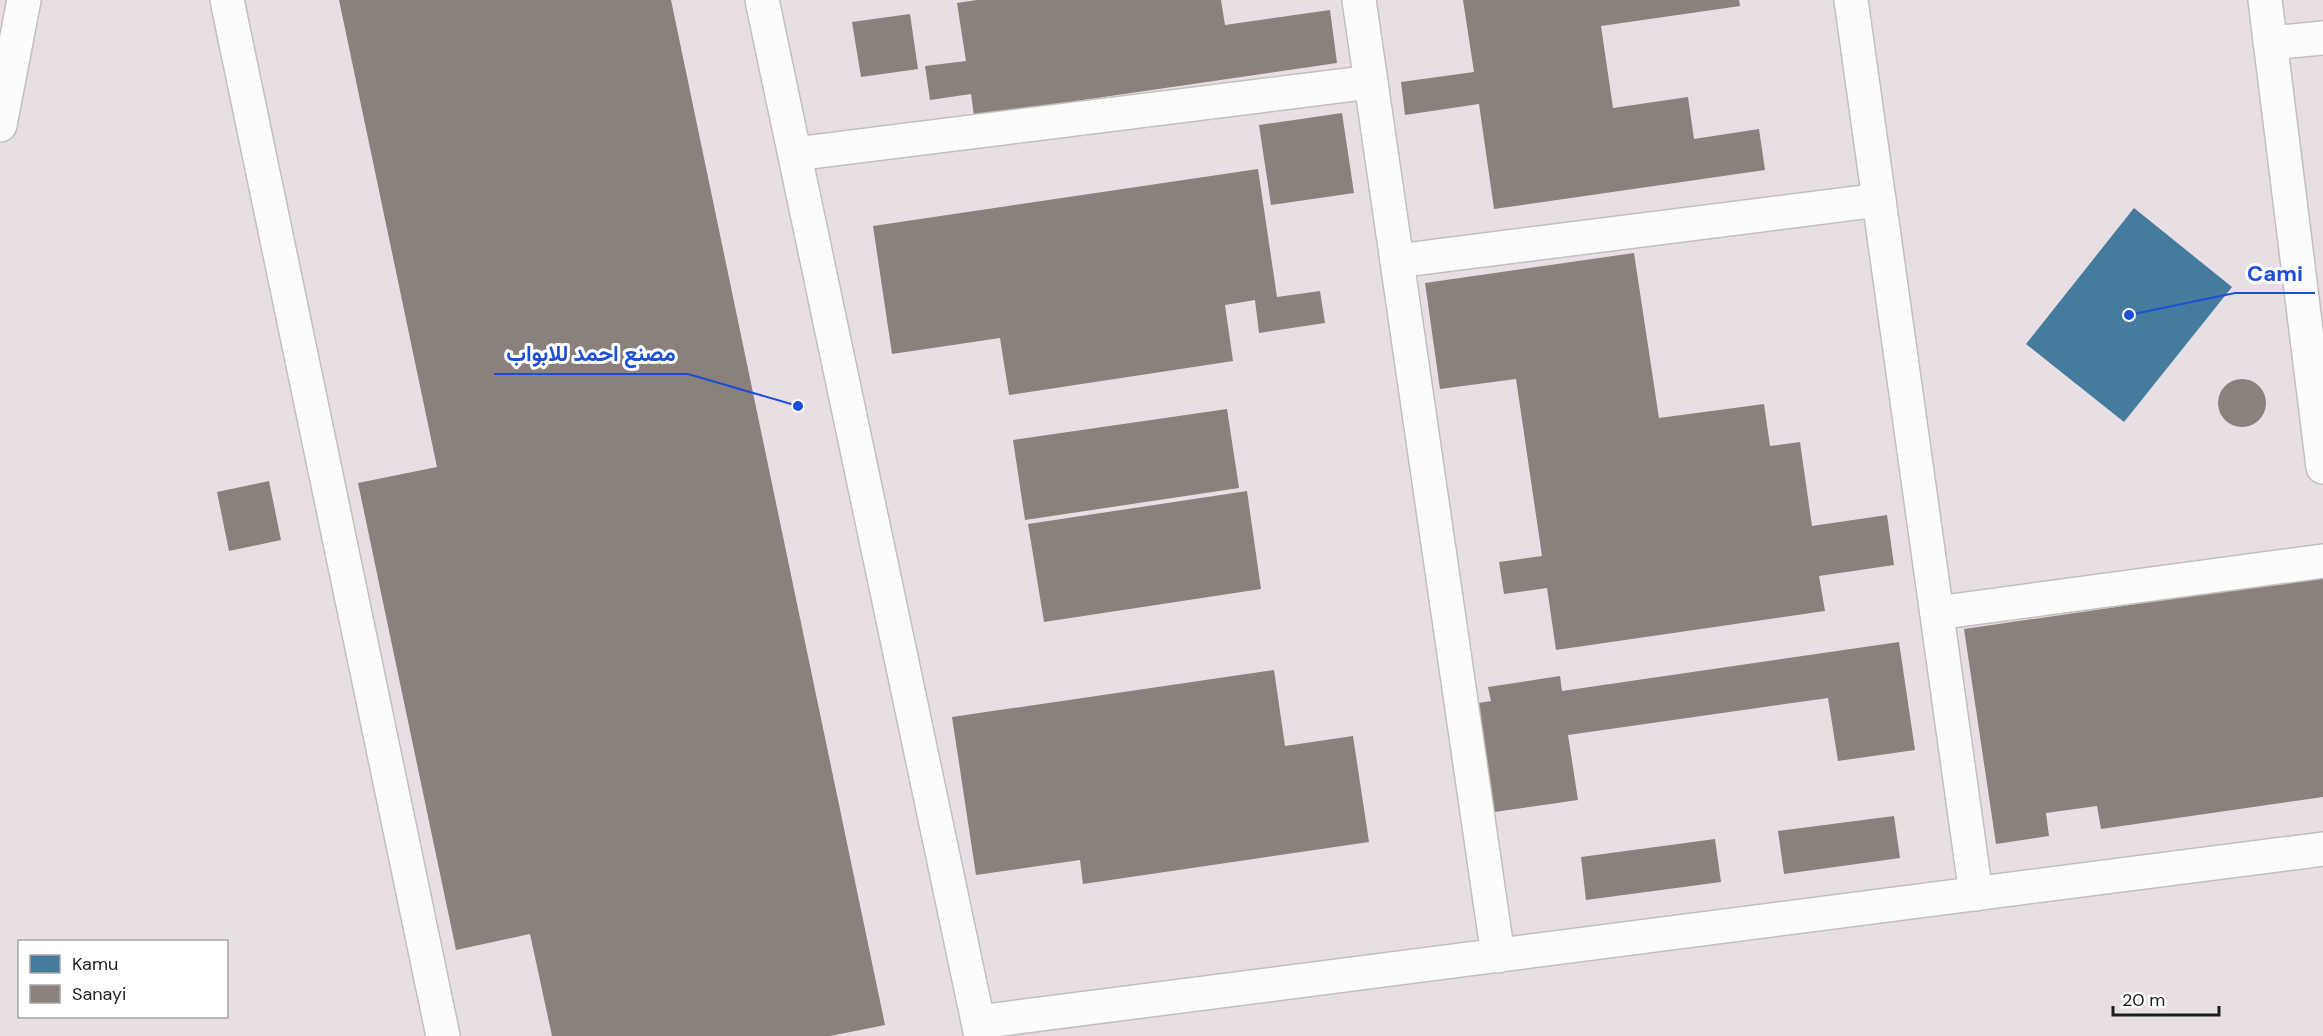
<svg xmlns="http://www.w3.org/2000/svg" width="2323" height="1036" viewBox="0 0 2323 1036" font-family="'DM Sans',Vazirmatn,sans-serif">
<style>
.industrial{fill:#e8dfe4;fill-rule:evenodd}
.public{fill:#457b9d}
.industry{fill:#8a817c}
.lines{fill:none;stroke-linecap:round;stroke-linejoin:round}
.street-casing{stroke:#c1c0be;stroke-width:36}
.street{stroke:#fcfcfb;stroke-width:33}
.leader{fill:none;stroke:#1d4ed8;stroke-width:2}
.callout-dot{fill:#1d4ed8;stroke:#fff;stroke-width:2}
.callout-label{font-size:22px;text-anchor:middle;font-weight:bold;fill:#1d4ed8;stroke:#fff;stroke-width:6;stroke-linejoin:round;paint-order:stroke}
</style>
<rect width="100%" height="100%" fill="#ebe9e6"/>
<path class="industrial" d="M0 0H2323V1036H0ZM20 942H226V1016H20Z"/>
<polygon class="public" points="2134,208 2232,287 2124,422 2026,344"/>
<g class="industry">
<polygon points="339,0 671,0 885,1025 830,1036 552,1036 530,934 456,950 358,483 437,467"/>
<polygon points="977,0 1221,0 1225,25 1330,10 1337,63 974,116 971,94 930,100 925,66 966,61 957,3"/>
<polygon points="1463,0 1739,0 1740,6 1601,26 1613,108 1688,97 1694,139 1759,129 1765,170 1494,209 1479,104 1405,115 1401,82 1474,72"/>
<polygon points="910,14 918,69 861,77 852,22"/>
<polygon points="1342,113 1354,193 1271,205 1259,125"/>
<polygon points="1258,169 1277,297 1320,291 1325,323 1259,333 1255,300 1225,305 1233,361 1009,395 1000,338 892,354 873,226"/>
<polygon points="1634,253 1659,418 1764,404 1770,446 1800,442 1812,526 1887,515 1894,565 1819,576 1825,611 1556,650 1547,588 1504,594 1499,562 1542,556 1516,379 1440,389 1425,283"/>
<circle cx="2242" cy="403" r="24"/>
<polygon points="1227,409 1239,488 1025,520 1013,440"/>
<polygon points="269,481 281,540 229,551 217,492"/>
<polygon points="1247,491 1261,589 1044,622 1028,524"/>
<polygon points="2323,577 2323,797 2101,829 2097,806 2046,813 2049,836 1996,844 1964,629"/>
<polygon points="1899,642 1915,750 1838,761 1828,698 1568,735 1578,800 1494,812 1478,703 1491,701 1488,687 1560,676 1562,691"/>
<polygon points="1274,670 1285,746 1353,736 1369,842 1083,884 1080,860 976,875 952,717"/>
<polygon points="1894,816 1900,858 1784,874 1778,831"/>
<polygon points="1715,839 1721,882 1586,900 1581,857"/>
</g>
<g class="lines">
<defs>
<g id="street">
<polyline points="227,0 443,1036"/>
<polyline points="762,0 981,1036"/>
<polyline points="1359,0 1498,956"/>
<polyline points="1851,0 1976,894"/>
<polyline points="2265,0 2323,467"/>
<polyline points="2270,43 2323,38"/>
<polyline points="0,125 24,0"/>
<polyline points="795,154 1371,82"/>
<polyline points="1397,261 1879,200"/>
<polyline points="1937,613 2323,561"/>
<polyline points="979,1022 2323,849"/>
</g>
</defs>
<use href="#street" class="street-casing"/>
<use href="#street" class="street"/>
</g>
<path class="leader" d="M2129 315L2235 293H2315M798 406L688 374H494"/>
<g class="callout-dot">
<circle cx="2129" cy="315" r="6"/>
<circle cx="798" cy="406" r="6"/>
</g>
<g class="callout-label">
<text x="2275" y="281">Cami</text>
<text x="591" y="361">مصنع احمد للابواب</text>
</g>
<rect x="18" y="940" width="210" height="78" fill="#ffffff" stroke="#a5a5a5" stroke-width="1.5"/>
<rect x="30" y="955" width="30" height="18" fill="#457b9d" stroke="#a5a5a5" stroke-width="1.5"/>
<text x="72" y="970" font-size="18" fill="#1d1d1d">Kamu</text>
<rect x="30" y="985" width="30" height="18" fill="#8a817c" stroke="#a5a5a5" stroke-width="1.5"/>
<text x="72" y="1000" font-size="18" fill="#1d1d1d">Sanayi</text>
<path d="M2113 1006v9h106v-9" fill="none" stroke="#1d1d1d" stroke-width="3"/>
<text x="2122" y="1006" font-size="18" fill="#1d1d1d" stroke="#ffffff" stroke-width="4.5" paint-order="stroke">20 m</text>
</svg>
